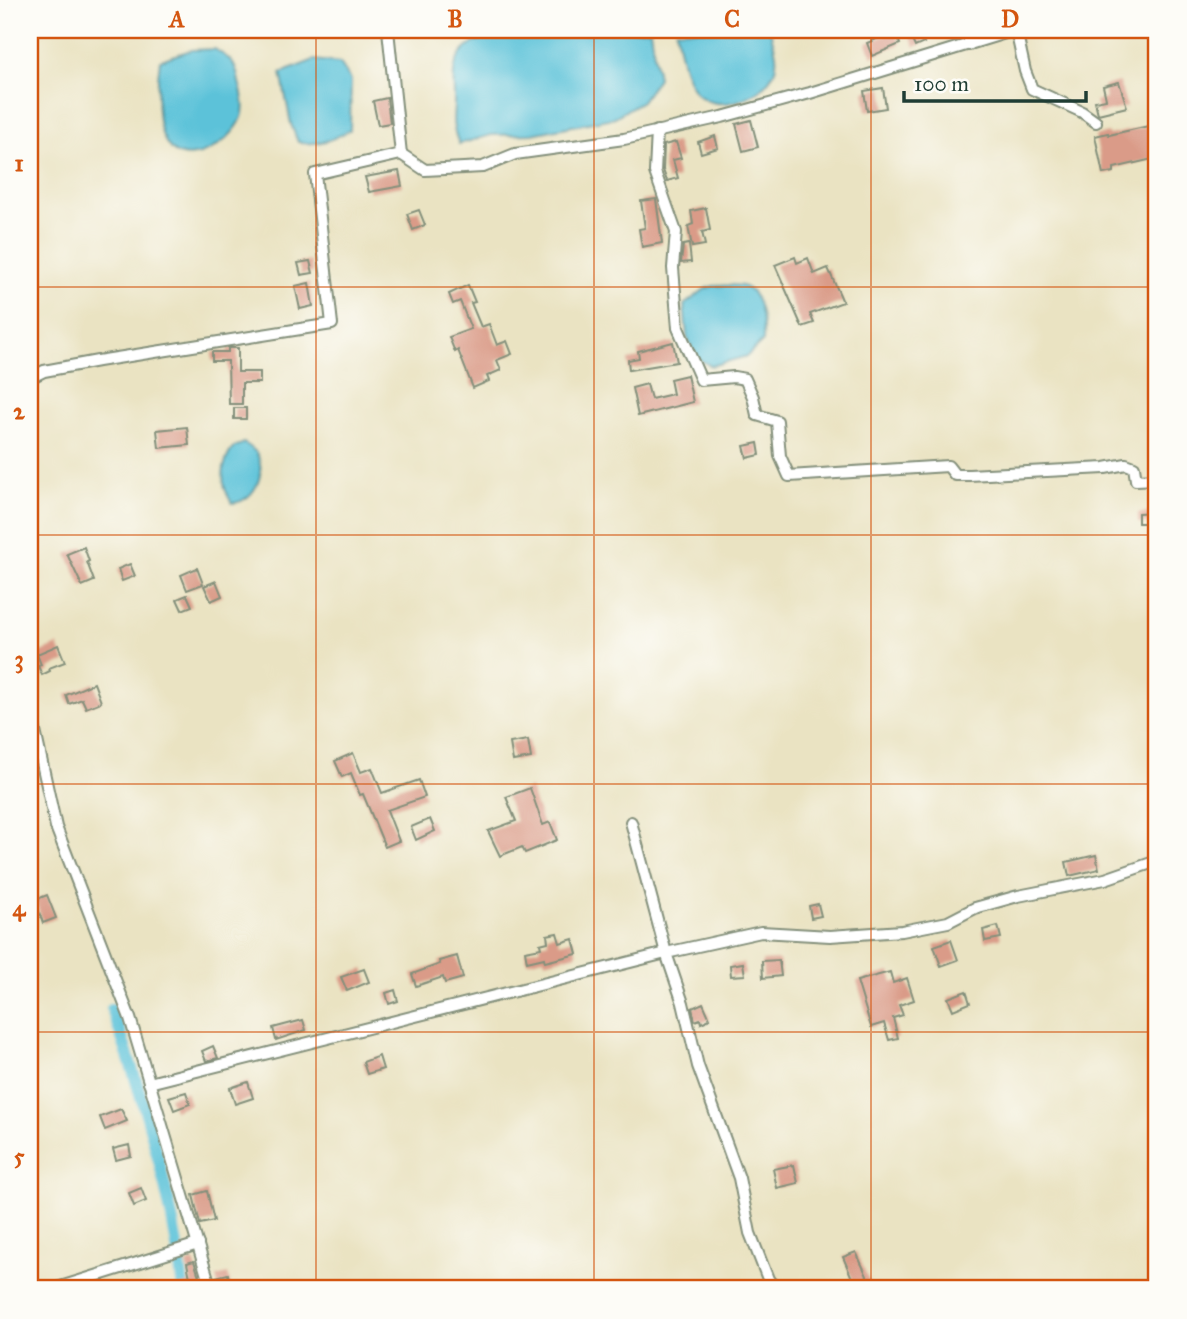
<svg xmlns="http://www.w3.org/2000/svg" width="1187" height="1319" viewBox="0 0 1187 1319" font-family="'IM FELL Great Primer',serif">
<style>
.water{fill:#5cc2d9;stroke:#3e8086;stroke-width:2}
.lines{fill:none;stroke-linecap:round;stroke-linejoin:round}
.canal{stroke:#5cc2d9;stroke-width:12}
.building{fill:#da9b88}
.street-casing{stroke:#84907b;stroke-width:14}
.street{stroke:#fff;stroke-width:10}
.grid{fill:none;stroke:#d45610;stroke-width:2;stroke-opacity:0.55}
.neatline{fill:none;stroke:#d45610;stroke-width:2.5}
.grid-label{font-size:23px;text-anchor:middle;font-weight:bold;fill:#d45610}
</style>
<rect width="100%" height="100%" fill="#fdfcf7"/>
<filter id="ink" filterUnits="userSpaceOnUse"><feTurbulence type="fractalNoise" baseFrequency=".0143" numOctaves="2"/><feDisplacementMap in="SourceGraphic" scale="14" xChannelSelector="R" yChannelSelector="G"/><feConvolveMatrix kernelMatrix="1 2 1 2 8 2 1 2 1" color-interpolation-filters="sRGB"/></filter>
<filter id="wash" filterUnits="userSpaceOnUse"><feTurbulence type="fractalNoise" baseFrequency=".00686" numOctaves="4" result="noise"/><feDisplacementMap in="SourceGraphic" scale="28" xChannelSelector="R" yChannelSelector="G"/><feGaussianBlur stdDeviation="1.57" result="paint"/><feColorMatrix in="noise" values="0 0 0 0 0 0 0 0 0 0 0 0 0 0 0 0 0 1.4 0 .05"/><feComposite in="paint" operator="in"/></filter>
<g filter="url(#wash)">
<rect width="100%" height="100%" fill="#eae3c2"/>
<g class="water">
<path d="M539 30H650L658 78 642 101 613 118 532 134 491 135 459 144C449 119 455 119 454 95 454 85 452 73 456 63 468 32 512 33 539 30Z"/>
<path d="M676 30H770C773 43 780 59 774 72 763 95 727 111 704 99 685 89 679 49 676 30Z"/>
<path d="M215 49C220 53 228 57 232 62 236 67 238 76 239 82 242 92 245 105 243 114 237 138 192 170 171 149 153 132 157 83 160 60L191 50Z"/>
<path d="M314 60 340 63 351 80 350 130C332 140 319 146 298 142L291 124 281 73Z"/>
<path d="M713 286C722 286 733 284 742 286 761 291 764 325 763 341L747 356 711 366 696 358 687 337 684 305 705 289Z"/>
<path d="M244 443C249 446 254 449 257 454 267 474 254 502 232 503 220 485 220 464 234 447Z"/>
</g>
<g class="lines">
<path class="canal" d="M112 1009C144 1100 172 1193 183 1289"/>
</g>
<g id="blocks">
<g class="building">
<polygon points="895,31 900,44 872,56 867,43"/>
<polygon points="920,32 924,43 915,47 910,36"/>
<polygon points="1119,82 1127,107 1098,114 1095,101 1106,99 1103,86"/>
<polygon points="883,88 886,108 867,111 864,91"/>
<polygon points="387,98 390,123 378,125 373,101"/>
<polygon points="751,120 758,147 743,151 736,124"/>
<polygon points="1157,124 1157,158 1114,168 1114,172 1103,174 1095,136 1108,133 1109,135"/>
<polygon points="715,136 718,148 701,153 698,142"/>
<polygon points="676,142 681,158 673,160 678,178 667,181 663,170 664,145"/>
<polygon points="399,171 402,186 369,192 365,177"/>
<polygon points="656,199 662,243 642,247 639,229 645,228 641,201"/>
<polygon points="706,208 710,230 702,232 705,245 692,247 688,226 693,224 691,211"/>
<polygon points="419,210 425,225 413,230 407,214"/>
<polygon points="689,244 691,262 681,263 683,245"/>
<polygon points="795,257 797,263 808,258 814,274 828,268 843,302 810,314 814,323 802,327 775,265"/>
<polygon points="310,261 313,273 301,275 298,263"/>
<polygon points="309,283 313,306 300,309 295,286"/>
<polygon points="468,285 475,302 471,303 481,327 489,324 497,345 507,341 512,354 497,360 501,370 487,376 489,381 473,388 458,350 455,352 449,337 471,329 460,301 453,304 449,294"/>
<polygon points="673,342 677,362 629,370 628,360 639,358 638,351"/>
<polygon points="228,348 238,348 238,372 260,372 260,383 242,383 242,404 229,404 228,361 212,361 212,352 228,352"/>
<polygon points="687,375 693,402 638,416 632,388 647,384 651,399 673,394 670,379"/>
<rect x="234" y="408" width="12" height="11"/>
<polygon points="187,427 189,445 159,448 157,430"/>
<polygon points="758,443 760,455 747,458 744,446"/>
<polygon points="1156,512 1156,523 1138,523 1138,513"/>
<polygon points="84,547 89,561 87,562 94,581 82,586 67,554"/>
<polygon points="130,564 135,576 122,581 118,569"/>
<polygon points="197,568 203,584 187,590 181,575"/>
<polygon points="216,581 222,596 211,601 204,586"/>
<polygon points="187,595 192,606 182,610 177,599"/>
<polygon points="58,645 65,662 49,668 50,671 42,675 38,666 41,665 37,654"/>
<polygon points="94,683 101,702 86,708 82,699 69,704 66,695"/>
<polygon points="528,740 531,758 513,761 510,743"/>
<polygon points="353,753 361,772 372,768 382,793 419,780 425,797 387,810 399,841 385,847 363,794 360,795 351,773 342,777 335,761"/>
<polygon points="530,788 543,825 550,822 557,840 525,853 522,847 500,856 488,831 516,821 506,797"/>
<polygon points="430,819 435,831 416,840 411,827"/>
<polygon points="1096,855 1099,869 1069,876 1066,862"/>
<polygon points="47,895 56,918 43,923 35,900"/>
<polygon points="818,904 821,916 811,918 809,906"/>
<polygon points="998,926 1001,938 985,941 983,930"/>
<polygon points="557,933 560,943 573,939 577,954 545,962 544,958 527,962 525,951 541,948 540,944 548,942 547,935"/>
<polygon points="951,940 958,960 941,966 934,946"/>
<polygon points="457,956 463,978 445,983 443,977 416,986 412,974 440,964 439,961"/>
<polygon points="779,960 781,976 763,978 762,961"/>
<polygon points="743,963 745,975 731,976 730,965"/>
<polygon points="364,969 369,982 347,991 341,977"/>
<polygon points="890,972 893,983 907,978 914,1000 899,1005 903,1015 893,1018 898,1038 889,1040 884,1023 871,1027 857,981"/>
<polygon points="395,990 398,1001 389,1004 386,993"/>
<polygon points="966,991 970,1003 953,1010 948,998"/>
<polygon points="703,1003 710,1019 701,1023 700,1019 695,1021 692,1008"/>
<polygon points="303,1020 306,1030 276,1040 273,1028"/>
<polygon points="213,1046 218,1058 206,1061 202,1051"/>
<polygon points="379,1056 383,1069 367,1074 363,1062"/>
<polygon points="248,1082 253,1098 235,1104 230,1088"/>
<polygon points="186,1092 190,1104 174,1110 169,1097"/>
<polygon points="121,1109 127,1121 105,1130 100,1117"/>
<polygon points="129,1145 131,1156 116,1160 113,1149"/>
<polygon points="794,1165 798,1183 777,1188 773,1169"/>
<polygon points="141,1188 146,1201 134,1206 129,1193"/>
<polygon points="207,1191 214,1221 200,1224 193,1195"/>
<polygon points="856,1252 873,1289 826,1289 852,1278 843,1257"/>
<polygon points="194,1261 203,1289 180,1289 180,1286 191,1283 187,1263"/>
<polygon points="228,1274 231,1289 219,1289 216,1277"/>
</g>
</g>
</g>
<g filter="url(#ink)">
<use href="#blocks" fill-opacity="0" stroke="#84907b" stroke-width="2"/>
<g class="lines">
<defs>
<g id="street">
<polyline points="1016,30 1025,71 1032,89 1082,112 1096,122"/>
<polyline points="969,45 969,30"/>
<polyline points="657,131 655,172 676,232 673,268 678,328 701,380 734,377 745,379 753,397 757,415 777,421 780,456 789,476 948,466 955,475 969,475 1105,468 1126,464 1134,467 1136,480 1157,479"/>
<polyline points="401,154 425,170 483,167 515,154 624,139 722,117 810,93 1015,30"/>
<polyline points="30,378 44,371 98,361 332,324 315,174 401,154 388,30"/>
<polyline points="30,708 56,827 130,1018 211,1289"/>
<polyline points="149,1083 666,953 631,822"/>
<polyline points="54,1289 198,1244"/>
<polyline points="775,1289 768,1279 750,1233 739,1178 698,1066 683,1003 666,953 761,932 830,936 902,931 948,922 975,908 1018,896 1105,879 1157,861"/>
</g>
</defs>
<use href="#street" class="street-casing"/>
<use href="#street" class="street"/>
</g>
</g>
<path class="grid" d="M316 30V1289M594 30V1289M871 30V1289M30 287H1157M30 535H1157M30 784H1157M30 1032H1157"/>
<rect width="1187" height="1319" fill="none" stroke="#fdfcf7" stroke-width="77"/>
<path d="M904 91v10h182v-10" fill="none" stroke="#1f3d34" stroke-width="3.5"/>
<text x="914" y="91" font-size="21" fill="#1f3d34" stroke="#fdfcf7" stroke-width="5" paint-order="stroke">100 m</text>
<rect x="38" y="38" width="1110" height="1242" class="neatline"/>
<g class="grid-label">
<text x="177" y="27">A</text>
<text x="455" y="27">B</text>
<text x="732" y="27">C</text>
<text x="1010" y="27">D</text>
<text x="19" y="171">1</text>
<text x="19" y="419">2</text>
<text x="19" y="667">3</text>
<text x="19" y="916">4</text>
<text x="19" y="1164">5</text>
</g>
</svg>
